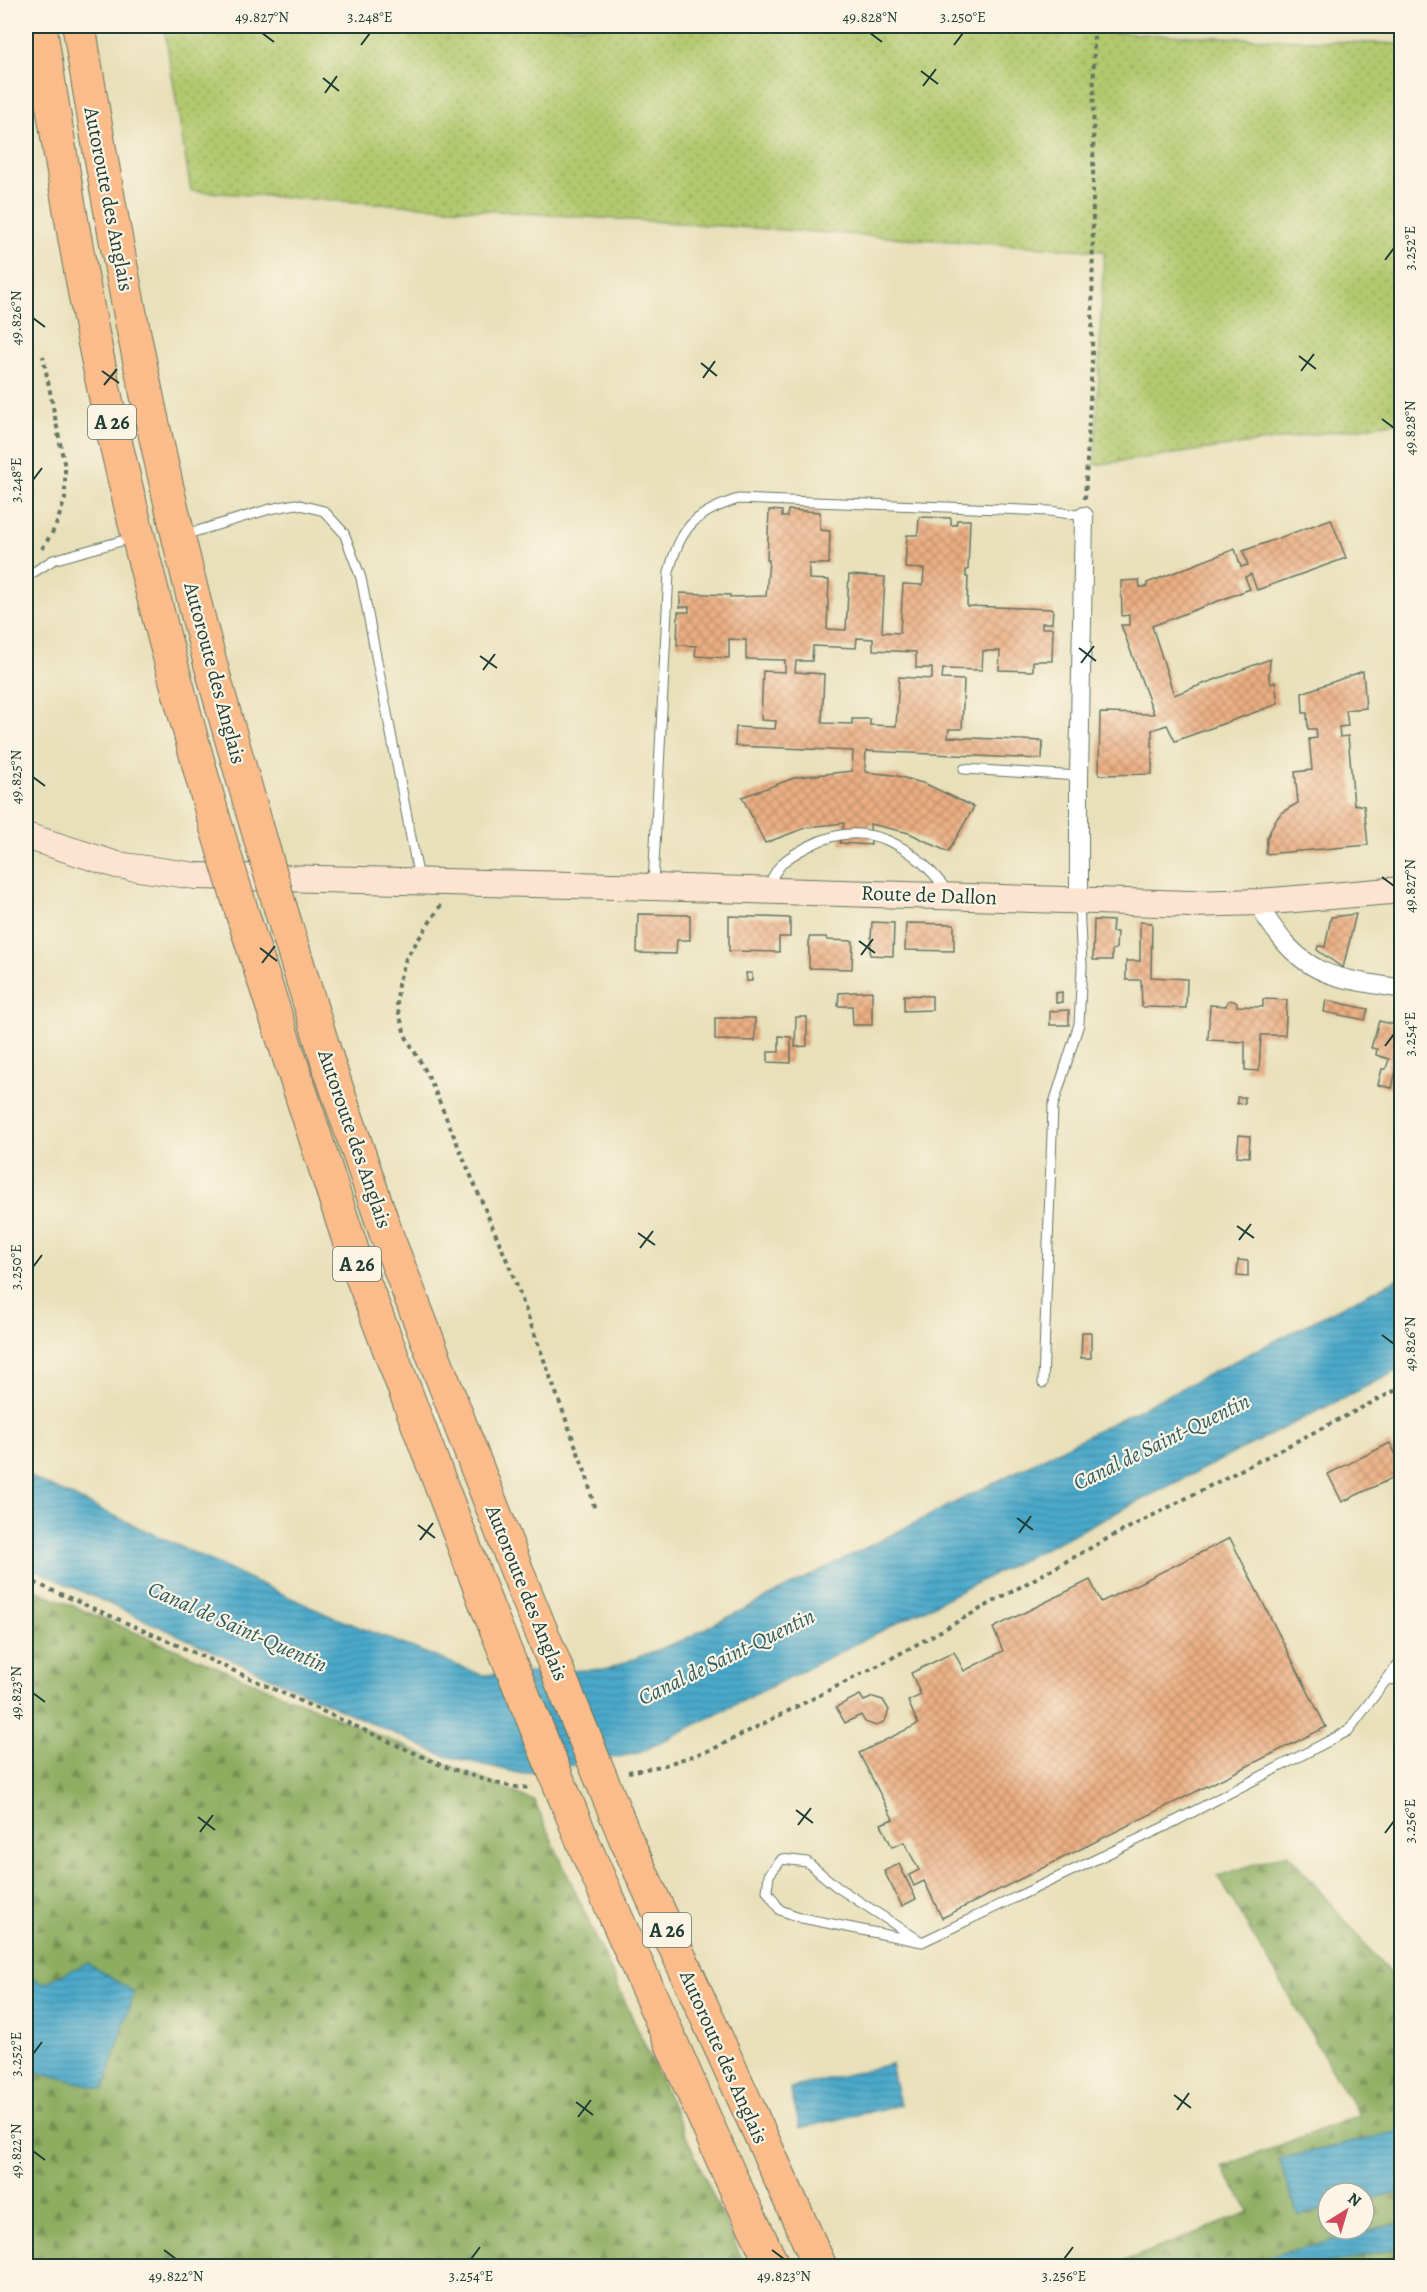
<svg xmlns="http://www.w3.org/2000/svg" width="1427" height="2292" viewBox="0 0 1427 2292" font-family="Alegreya,serif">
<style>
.grass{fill:url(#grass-dots);stroke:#688351;stroke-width:1.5}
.forest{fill:url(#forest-firs);stroke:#56754a;stroke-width:1.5;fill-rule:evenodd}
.water{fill:url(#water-rules);stroke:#35737f;stroke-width:1.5}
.building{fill:url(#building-cross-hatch);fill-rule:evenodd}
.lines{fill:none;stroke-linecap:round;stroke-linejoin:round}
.lane-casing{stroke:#657663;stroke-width:11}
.street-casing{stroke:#657663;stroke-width:20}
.secondary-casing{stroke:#657663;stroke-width:28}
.highway-casing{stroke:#657663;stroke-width:35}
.path{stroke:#657663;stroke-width:4;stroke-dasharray:4.5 4.5;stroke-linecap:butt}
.lane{stroke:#fff;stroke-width:9}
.street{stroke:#fff;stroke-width:18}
.secondary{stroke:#fde4d0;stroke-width:26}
.highway{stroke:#f9bc8a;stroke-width:33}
.highway-bridge-casing{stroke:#657663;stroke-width:35;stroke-linecap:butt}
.highway-bridge{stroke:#f9bc8a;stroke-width:33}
.ticks{fill:none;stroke:#1f3d34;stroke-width:2}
.labels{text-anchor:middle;stroke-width:4.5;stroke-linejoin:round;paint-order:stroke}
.shield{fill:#fcf5e5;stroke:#617469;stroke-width:1.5}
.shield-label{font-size:20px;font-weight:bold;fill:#1f3d34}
.street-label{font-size:21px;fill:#1f3d34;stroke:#fcf5e5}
.water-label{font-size:22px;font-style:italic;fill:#2c5d61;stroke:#fcf5e5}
.neatline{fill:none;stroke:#1f3d34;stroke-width:2}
.ticks-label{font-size:15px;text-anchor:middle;fill:#1f3d34}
</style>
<defs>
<pattern id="grass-dots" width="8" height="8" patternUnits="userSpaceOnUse" patternTransform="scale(1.5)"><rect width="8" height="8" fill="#b2c96e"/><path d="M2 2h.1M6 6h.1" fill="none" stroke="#90a45b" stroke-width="1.8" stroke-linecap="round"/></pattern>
<pattern id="forest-firs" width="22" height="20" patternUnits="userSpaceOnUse" patternTransform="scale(1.5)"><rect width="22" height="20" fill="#8dad61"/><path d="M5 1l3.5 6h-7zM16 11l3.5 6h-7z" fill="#738e51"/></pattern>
<pattern id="water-rules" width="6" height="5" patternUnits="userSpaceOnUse" patternTransform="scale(1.5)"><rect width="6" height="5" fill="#4ba9ca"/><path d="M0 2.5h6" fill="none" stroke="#3e8ba5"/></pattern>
<pattern id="building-cross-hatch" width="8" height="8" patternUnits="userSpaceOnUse" patternTransform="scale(1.5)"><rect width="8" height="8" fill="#ecae82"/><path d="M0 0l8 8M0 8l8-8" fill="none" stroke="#bf8f6b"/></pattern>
</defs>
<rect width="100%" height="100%" fill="#fcf5e5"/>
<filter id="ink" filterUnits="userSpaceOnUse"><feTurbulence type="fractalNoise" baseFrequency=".0167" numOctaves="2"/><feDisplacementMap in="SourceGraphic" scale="12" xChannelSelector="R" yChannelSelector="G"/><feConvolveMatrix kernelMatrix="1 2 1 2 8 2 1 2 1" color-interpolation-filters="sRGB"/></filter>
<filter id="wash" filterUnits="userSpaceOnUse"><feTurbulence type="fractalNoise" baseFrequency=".008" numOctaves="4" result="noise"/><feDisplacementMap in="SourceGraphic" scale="24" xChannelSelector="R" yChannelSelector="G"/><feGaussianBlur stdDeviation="1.35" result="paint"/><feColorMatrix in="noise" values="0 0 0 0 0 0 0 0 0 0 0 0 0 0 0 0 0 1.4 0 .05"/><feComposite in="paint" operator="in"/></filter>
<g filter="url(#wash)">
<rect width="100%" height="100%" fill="#e8e0ba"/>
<polygon class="grass" points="164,26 1065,26 1066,30 1093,32 1401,44 1401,422 1095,465 1104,251 191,191"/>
<g class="forest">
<polygon points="26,1586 534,1801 745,2266 26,2266"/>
<path d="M1288 1853 1401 1987V2266H1112L1250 2212 1222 2167 1359 2115 1218 1876ZM1328 2193H1364V2229H1328Z"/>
</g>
<g class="water">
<polygon points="1401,1277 1401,1369 639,1753 523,1774 442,1755 26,1566 26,1475 328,1615 482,1675 608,1669 685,1639"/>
<polygon points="87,1963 134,1992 104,2089 26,2069 26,1975 44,1983"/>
<polygon points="891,2064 900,2105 800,2128 790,2088"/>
<polygon points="1401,2131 1401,2192 1364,2200 1364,2193 1328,2193 1328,2208 1298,2215 1279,2159"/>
<polygon points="1401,2223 1401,2248 1319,2266 1231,2266"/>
</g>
<g id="blocks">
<g class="building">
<path d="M769 510 782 511V517H787L788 510 820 512V530L830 531 829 564H809V579L829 580 827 629 846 630 849 575 885 577 882 632 900 633 903 584 923 585 924 569 905 568 907 535H918L919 517 951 518V525H956L957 520H970L968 570H966V577H968L967 606 1053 609 1052 623H1042V628H1053L1052 661H1033V671L999 670 1000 651H983L982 670 943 669 942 679 964 680 962 729H949L948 737 1043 741 1042 759 866 751 865 772 894 775 926 784 974 807 948 852 909 833 870 824 871 845 840 843 844 823 808 827 765 843 742 797 797 777 852 771 853 751 735 746 736 727 775 729 776 721 761 720 763 671 785 672V660L746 659V640L729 639V658L695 656 696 646 677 645 678 612H689V607H680V593L730 595V597L766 596 769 560H767ZM857 638 873 639V650L916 652V668H932V679L899 677 896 726 870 725V719H852V724L822 723 824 674 795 672 796 661H812L813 646 856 648Z"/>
<polygon points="1331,519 1346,558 1257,590 1251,574 1245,577 1250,589 1152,626 1174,695 1270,659 1269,678 1271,684 1275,682 1278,704 1175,741 1167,725 1152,730 1152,774 1099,775 1100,713 1154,714 1121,625 1129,625 1129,615 1122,616 1121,581 1139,580 1140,587 1147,587 1147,583 1235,549 1241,567 1248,565 1243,551"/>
<polygon points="1363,671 1366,708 1346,710 1348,726 1339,727 1340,737 1348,736 1354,804 1364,806 1368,845 1266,854 1267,838 1275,821 1282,812 1298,803 1295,772 1312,770 1309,739 1317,738 1316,729 1308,729 1307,713 1303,713 1302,693"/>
<polygon points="638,914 690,915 690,940 677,940 676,954 637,953"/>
<polygon points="1356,914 1343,968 1317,950 1318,946 1325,947 1331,917"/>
<polygon points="729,916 790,918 790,937 779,937 779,952 729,951"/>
<polygon points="1094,920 1113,921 1112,932 1117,932 1116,949 1112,950 1112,960 1093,960"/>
<polygon points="872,922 894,923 893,956 870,955"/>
<polygon points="1140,922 1152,923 1151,977 1187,979 1186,1008 1142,1007 1141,980 1126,980 1126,961 1140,961"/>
<polygon points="906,923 954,924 954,951 905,950"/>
<polygon points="809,937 826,937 827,940 853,941 852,969 809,968"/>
<polygon points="746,973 752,973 752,981 747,981"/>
<polygon points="872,991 872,1025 853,1025 852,1006 838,1006 839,993"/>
<polygon points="1062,992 1062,1002 1056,1003 1056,993"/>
<polygon points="904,995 932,996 932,1010 904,1011"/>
<polygon points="1263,999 1287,1000 1285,1035 1261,1035 1259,1071 1245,1070 1245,1042 1208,1040 1210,1005 1226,1006 1227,1002 1230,1000 1237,1002 1237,1006 1263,1007"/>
<polygon points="1326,1000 1368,1009 1365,1020 1324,1012"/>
<polygon points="1069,1010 1069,1025 1050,1025 1050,1011"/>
<polygon points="796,1017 807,1017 807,1046 795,1047"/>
<polygon points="715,1018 755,1018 755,1041 715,1040"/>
<polygon points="1379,1021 1401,1026 1401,1055 1400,1054 1399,1058 1401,1059 1401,1073 1396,1071 1392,1088 1378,1085 1382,1069 1386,1069 1389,1059 1376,1055 1377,1049 1371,1048"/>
<polygon points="779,1036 791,1037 791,1063 768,1062 768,1052 779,1052"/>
<polygon points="1237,1097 1245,1097 1245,1103 1237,1104"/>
<polygon points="1239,1135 1250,1136 1249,1157 1237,1156"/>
<polygon points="1238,1260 1248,1261 1248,1277 1237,1276"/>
<polygon points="1082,1332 1091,1332 1091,1358 1081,1358"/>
<polygon points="1390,1443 1401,1465 1401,1474 1342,1502 1328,1474"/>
<polygon points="1230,1538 1326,1727 942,1918 924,1881 914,1886 909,1875 919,1870 904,1842 892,1847 881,1824 893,1819 859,1753 918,1724 908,1701 921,1695 911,1673 954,1652 964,1671 1003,1651 993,1628 1090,1580 1101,1602"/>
<polygon points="860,1695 864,1701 873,1697 883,1700 889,1710 885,1721 876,1726 865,1722 861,1715 845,1723 836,1707"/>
<polygon points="899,1864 916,1899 902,1906 884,1871"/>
</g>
</g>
</g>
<g filter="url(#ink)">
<use href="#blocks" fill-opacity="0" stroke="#657663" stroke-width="1.5"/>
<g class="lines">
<defs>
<g id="lane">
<polyline points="184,535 270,509 296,504 324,511 344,533 361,578 419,879"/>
<polyline points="26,577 53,560 132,538"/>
<polyline points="964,769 1079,776"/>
<path d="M653 885 669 572C680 528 694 513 738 499L1050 511 1084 516"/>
<path d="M768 887C778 863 786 858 809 846 865 816 914 845 948 892"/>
<polyline points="1043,1383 1053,1106 1079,1024 1082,967 1079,903"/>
<polyline points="1386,1680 1402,1679"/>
<polyline points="922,1942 837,1887 807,1862 782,1859 769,1875 767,1891 780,1910 802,1918 922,1942 1166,1826 1348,1731 1402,1659"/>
</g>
<g id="street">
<polyline points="1079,900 1079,776 1084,516"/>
<path d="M1260 902C1263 915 1270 923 1278 934 1313 981 1349 979 1402 989"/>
</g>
<polyline id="secondary" points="26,836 117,865 196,876 653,887 1190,904 1260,902 1402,890"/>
<g id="highway">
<path d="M40 26C61 161 83 297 113 431 142 559 177 686 212 813"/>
<path d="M79 26C113 239 154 452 210 662 223 711 238 761 252 810"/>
<polyline points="281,910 329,1066 387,1236 524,1589"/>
<polyline points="244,919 354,1256 486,1604"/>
</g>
</defs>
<use href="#lane" class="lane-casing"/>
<use href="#street" class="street-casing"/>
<use href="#secondary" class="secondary-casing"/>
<use href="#highway" class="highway-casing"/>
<g class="path">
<polyline points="1085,499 1092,361 1094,26"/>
<polyline points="42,549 55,528 65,499 65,468 43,356"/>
<polyline points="441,905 406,958 398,984 397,1006 405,1035 428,1075 511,1270 587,1477 595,1511"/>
<path d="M26 1579 177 1645 443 1766C466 1773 509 1791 532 1787"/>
<polyline points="628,1772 662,1766 713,1749 883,1663 1103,1541 1402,1387"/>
</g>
<use href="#lane" class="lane"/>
<use href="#street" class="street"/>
<use href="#secondary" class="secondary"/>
<use href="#highway" class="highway"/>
<defs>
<g id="highway-bridge">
<polyline points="252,810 281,910"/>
<polyline points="212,813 244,919"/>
<polyline points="524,1589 625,1837 820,2266"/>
<polyline points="486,1604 586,1849 730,2176 773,2266"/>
</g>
</defs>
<use href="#highway-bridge" class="highway-bridge-casing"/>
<use href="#highway-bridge" class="highway-bridge"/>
</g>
</g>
<path class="ticks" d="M262 33 274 42M870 33 882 42M361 45 370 33M954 45 963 33M921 71 938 84M323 78 339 91M923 86 936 69M325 93 337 76M1385 260 1394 248M33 318 45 327M1299 356 1316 369M701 363 717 376M102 371 119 383M1301 371 1314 354M703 378 715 361M104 385 117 369M1382 419 1394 428M33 480 42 468M1079 648 1096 661M480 656 497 668M1081 663 1094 646M483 670 495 654M33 777 45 786M1382 877 1394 886M859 941 875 953M260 948 277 961M861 955 873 939M262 963 275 946M1385 1046 1394 1034M1237 1226 1254 1238M638 1233 655 1245M1239 1240 1251 1224M640 1248 653 1231M33 1267 42 1255M1382 1335 1394 1344M1017 1518 1033 1530M418 1525 435 1538M1019 1533 1031 1516M420 1540 433 1523M33 1693 45 1702M796 1810 813 1823M198 1817 215 1830M798 1825 811 1808M200 1832 213 1815M1385 1833 1394 1821M33 2054 42 2042M1174 2095 1191 2108M576 2102 593 2115M1177 2110 1189 2093M578 2117 591 2100M33 2151 45 2160M164 2250 176 2259M772 2250 784 2259M471 2259 480 2247M1064 2259 1073 2247"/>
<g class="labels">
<g class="shield">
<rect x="88" y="405" width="48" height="34" rx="4.5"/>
<rect x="333" y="1247" width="48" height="34" rx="4.5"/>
<rect x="643" y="1913" width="48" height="34" rx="4.5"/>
</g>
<g class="shield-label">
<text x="112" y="429">A 26</text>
<text x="357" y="1271">A 26</text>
<text x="667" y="1937">A 26</text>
</g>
<g class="street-label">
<text transform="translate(109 199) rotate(79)" y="7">Autoroute des Anglais</text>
<text transform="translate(215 673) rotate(75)" y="7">Autoroute des Anglais</text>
<text transform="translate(929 895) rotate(2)" y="7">Route de Dallon</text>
<text transform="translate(355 1139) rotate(71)" y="7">Autoroute des Anglais</text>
<text transform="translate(527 1593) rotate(68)" y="7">Autoroute des Anglais</text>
<text transform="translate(724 2057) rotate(66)" y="7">Autoroute des Anglais</text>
</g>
<g class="water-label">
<text transform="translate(1161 1441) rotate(-26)" y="8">Canal de Saint-Quentin</text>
<text transform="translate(238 1626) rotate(24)" y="8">Canal de Saint-Quentin</text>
<text transform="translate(726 1656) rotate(-26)" y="8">Canal de Saint-Quentin</text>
</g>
</g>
<rect width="1427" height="2292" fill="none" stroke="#fcf5e5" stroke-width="66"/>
<g transform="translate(1346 2211) rotate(37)"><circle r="28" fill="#fcf5e5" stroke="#a4ab9e" stroke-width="1.5"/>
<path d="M0-4.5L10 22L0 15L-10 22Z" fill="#d1495b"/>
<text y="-9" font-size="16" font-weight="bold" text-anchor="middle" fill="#1f3d34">N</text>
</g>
<rect x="33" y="33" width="1361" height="2226" class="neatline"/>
<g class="ticks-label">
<text x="262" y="22">49.827°N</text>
<text x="370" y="22">3.248°E</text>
<text x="870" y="22">49.828°N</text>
<text x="963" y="22">3.250°E</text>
<text transform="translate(1410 248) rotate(-90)" y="5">3.252°E</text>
<text transform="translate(16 318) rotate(-90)" y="5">49.826°N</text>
<text transform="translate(1410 428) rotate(-90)" y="5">49.828°N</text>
<text transform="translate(16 480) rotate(-90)" y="5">3.248°E</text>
<text transform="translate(16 777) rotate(-90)" y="5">49.825°N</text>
<text transform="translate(1410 886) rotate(-90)" y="5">49.827°N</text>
<text transform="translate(1410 1034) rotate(-90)" y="5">3.254°E</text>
<text transform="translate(16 1267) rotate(-90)" y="5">3.250°E</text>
<text transform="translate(1410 1344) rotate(-90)" y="5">49.826°N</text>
<text transform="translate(16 1693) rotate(-90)" y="5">49.823°N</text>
<text transform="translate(1410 1821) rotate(-90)" y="5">3.256°E</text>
<text transform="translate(16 2054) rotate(-90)" y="5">3.252°E</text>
<text transform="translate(16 2151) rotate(-90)" y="5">49.822°N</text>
<text x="176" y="2281">49.822°N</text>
<text x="471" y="2281">3.254°E</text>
<text x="784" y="2281">49.823°N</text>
<text x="1064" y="2281">3.256°E</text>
</g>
</svg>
